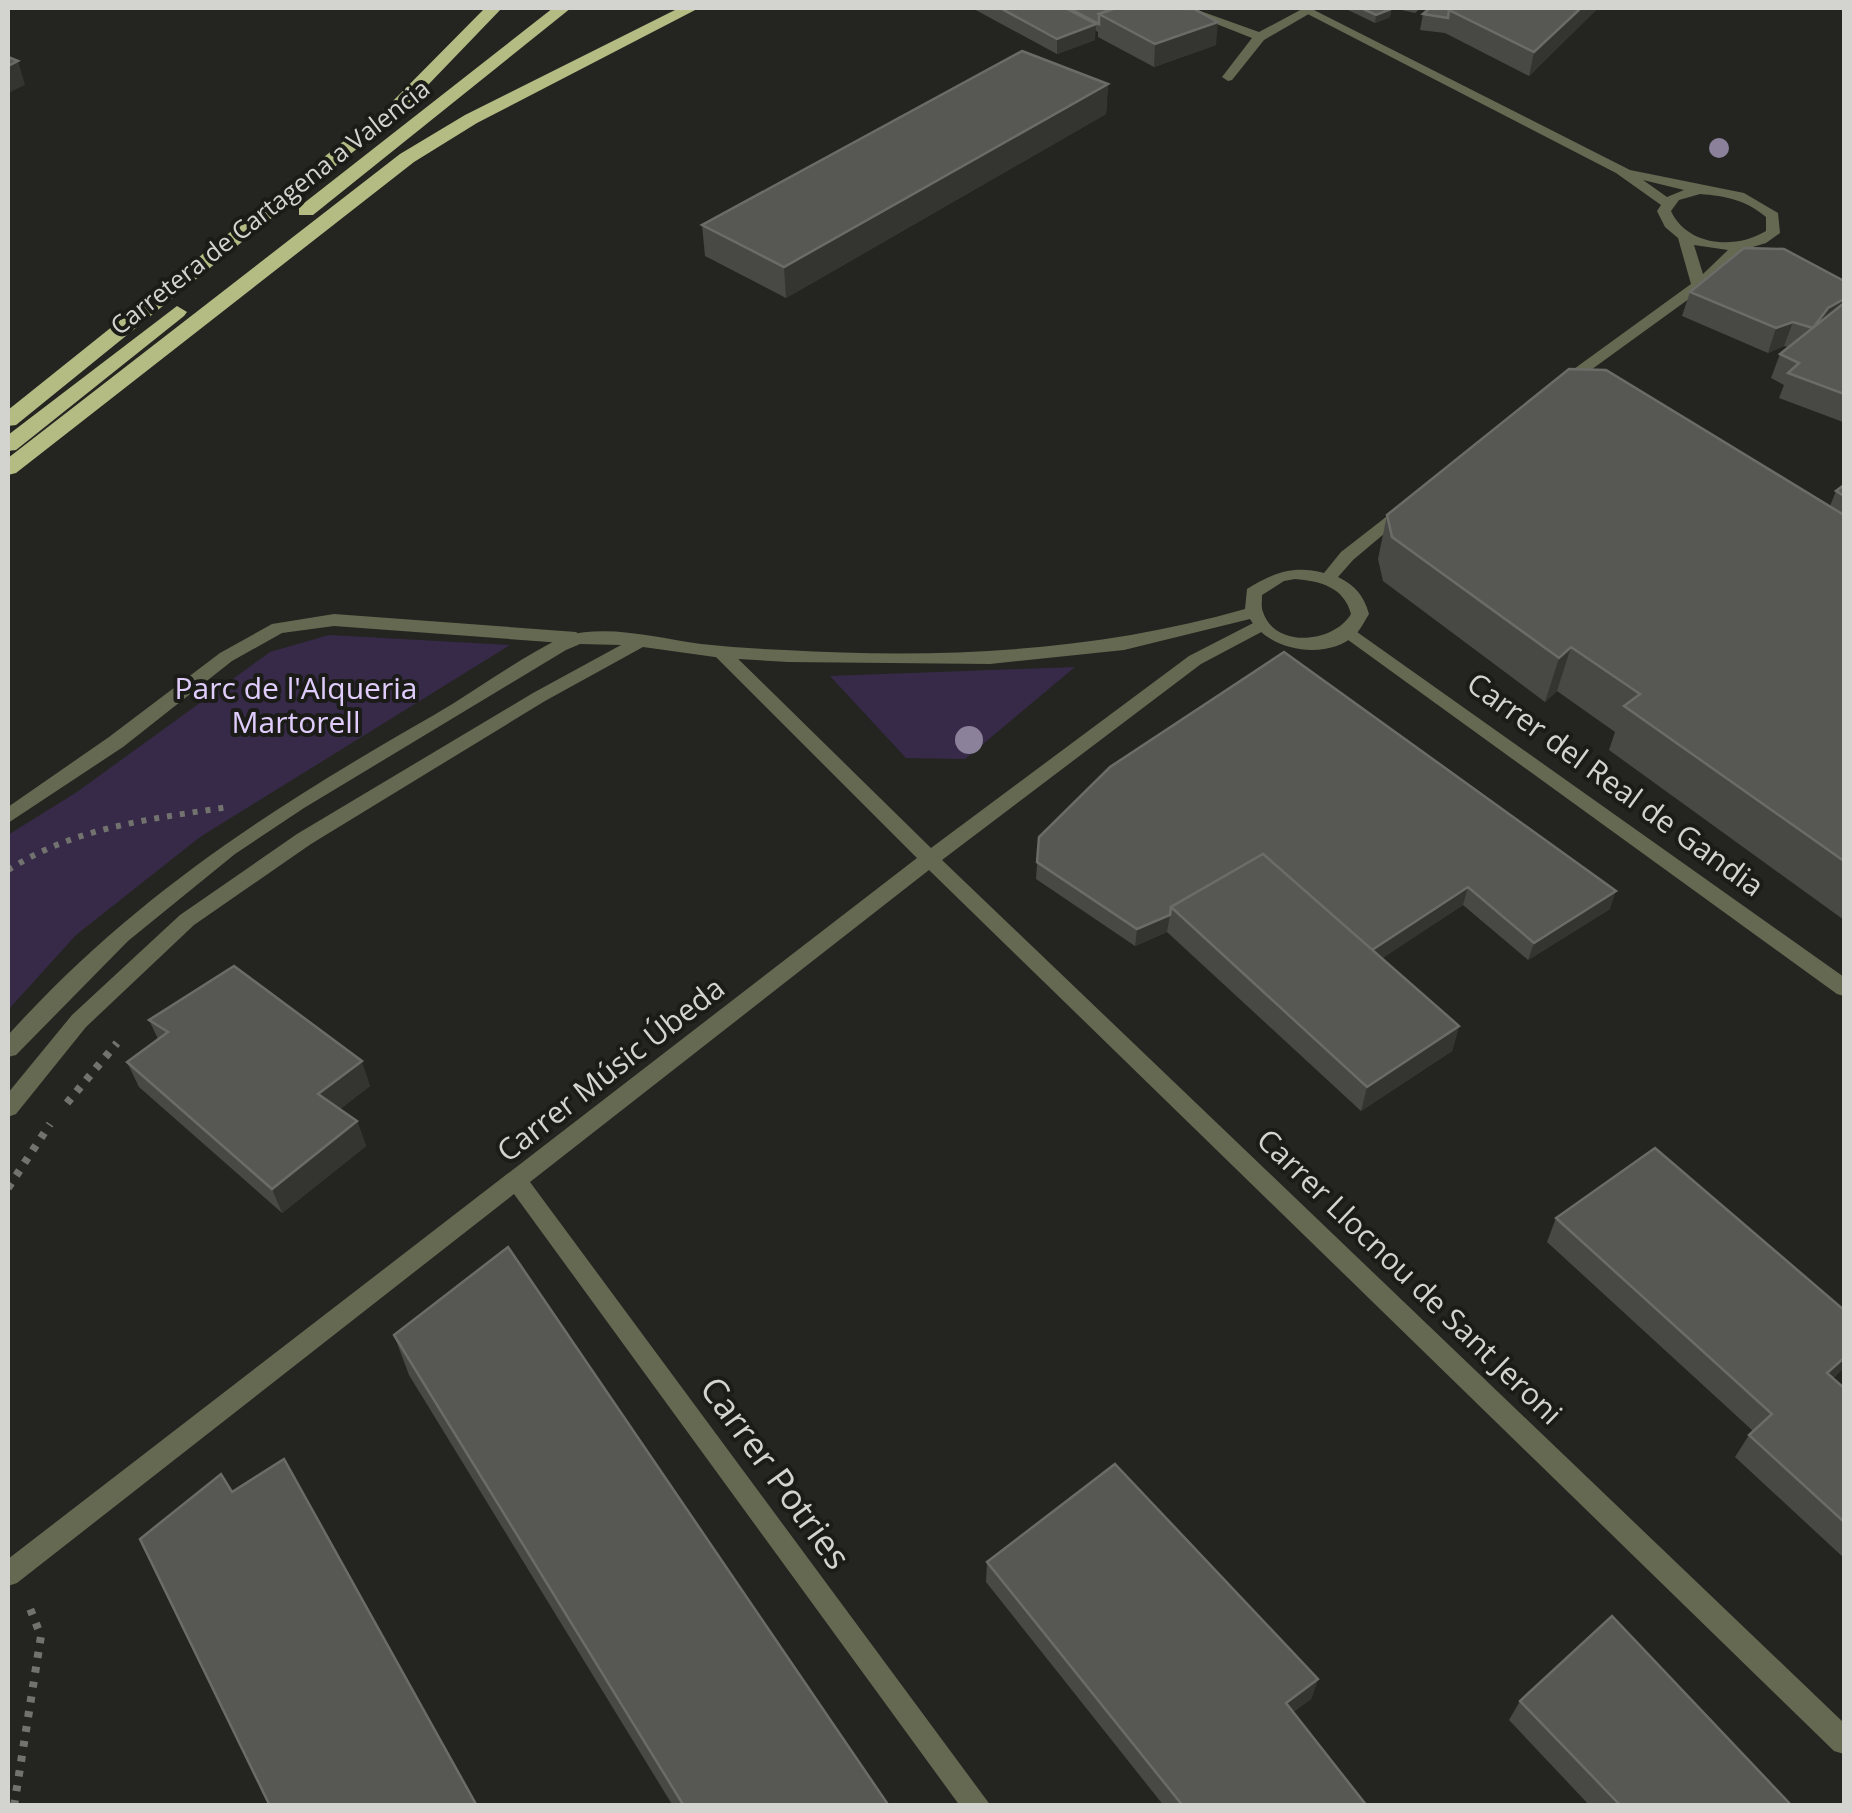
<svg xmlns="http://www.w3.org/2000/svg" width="1852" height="1813" viewBox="0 0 1852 1813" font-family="'Open Sans',sans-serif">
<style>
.green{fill:#372a49}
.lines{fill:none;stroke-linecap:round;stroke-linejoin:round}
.path-far1{stroke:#72736f;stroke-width:6;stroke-dasharray:5 8;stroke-linecap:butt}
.path{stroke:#72736f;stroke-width:8;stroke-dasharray:6 9;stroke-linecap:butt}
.service{fill:#666951;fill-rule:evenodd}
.minor{fill:#666951;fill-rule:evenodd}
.tertiary{fill:#666951;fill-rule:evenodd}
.trunk{fill:#b4bc83;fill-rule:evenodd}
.tree{fill:#8b819a}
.wall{fill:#484944}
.shaded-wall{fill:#343530}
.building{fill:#575854;stroke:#6b6c67;stroke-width:2.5}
.labels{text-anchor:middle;stroke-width:8;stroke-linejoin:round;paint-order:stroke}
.far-street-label{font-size:25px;fill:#d3d4d0;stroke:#1b1c17}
.park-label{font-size:30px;fill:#e0cdfd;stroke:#1b1c17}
.street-label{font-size:30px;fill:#d3d4d0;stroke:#1b1c17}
.near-street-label{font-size:35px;fill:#d3d4d0;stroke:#1b1c17}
</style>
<rect width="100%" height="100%" fill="#242521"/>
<g class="green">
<polygon points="329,635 510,645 200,837 76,935 8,1010 8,835 77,792 270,652"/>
<polygon points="1075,667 965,759 906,758 830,676"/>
</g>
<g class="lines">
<path class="path-far1" d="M8 870C75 827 151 819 228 807"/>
<g class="path">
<polyline points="67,1103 117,1043"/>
<polyline points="8,1188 50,1124"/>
<polyline points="14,1806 41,1636 29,1606"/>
</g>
<polygon class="service" points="1176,8 1192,8 1259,32 1304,8 1314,11 1264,40 1232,80 1228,81 1222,77 1252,38"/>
<g class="minor">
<polygon points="334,614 576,632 585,638 576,644 334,626 282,633 232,661 123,747 8,823 8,807 109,737 220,653 272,624"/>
<polygon points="1261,619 1270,625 1267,629 1201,664 942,860 1844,1723 1844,1754 1834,1751 929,870 530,1182 991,1806 960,1806 514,1194 17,1583 8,1586 8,1559 917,858 715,656 712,652 715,648 727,648 931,848 1189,656"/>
<polygon points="1350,627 1844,977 1844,996 1837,994 1344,637 1341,633"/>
</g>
<g class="tertiary">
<path d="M1296 8H1310L1630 170 1744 193 1778 213 1780 233 1766 243 1746 249 1704 288 1566 388H1556V382L1691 284 1678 238 1665 227 1657 211 1661 205 1616 173ZM1643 180 1684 190 1667 197ZM1700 194C1726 196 1746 200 1766 217V231C1735 250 1687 246 1671 211L1679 200ZM1694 245 1728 250 1703 274Z"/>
<path d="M1404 503 1410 504V512L1353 560 1338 577C1355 585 1364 596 1369 614 1365 620 1361 629 1356 634 1327 662 1269 651 1250 619L1124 650 990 664 788 662 722 658 643 647 545 701 311 844 194 925 86 1027 16 1114 8 1117V1093L72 1015 180 915 297 834 533 693 621 645 580 644 566 650 304 808 235 854 128 941 16 1055 8 1057V1035C136 894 270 809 434 715 478 689 519 658 565 636 609 624 657 638 701 644 729 647 757 649 785 650 941 659 1094 652 1245 609L1247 589C1273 573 1293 565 1324 573L1341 552ZM1295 579C1320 581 1344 587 1351 614 1334 643 1275 649 1263 612 1261 607 1262 601 1262 595L1284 581Z"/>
</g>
<g class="trunk">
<polygon points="485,8 502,8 401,113 16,425 8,426 8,410 389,105"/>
<polygon points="553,8 571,8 313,215 299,215 299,207"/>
<polygon points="679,8 699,8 477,123 414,162 16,473 8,475 8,458 400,154 465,115"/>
<polygon points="177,306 187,312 184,316 16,450 8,451 8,435"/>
</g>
</g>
<g class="tree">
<circle cx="1719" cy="148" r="10"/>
<circle cx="969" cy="740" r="14"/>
</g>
<g class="wall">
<polygon points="972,8 1172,8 1216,45 1154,67 1098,37 1098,32 1095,30 1095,40 1057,54"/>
<polygon points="1344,8 1387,8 1391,9 1390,17 1375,23"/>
<polygon points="1393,8 1421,8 1415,13"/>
<polygon points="1430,8 1598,8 1529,76 1445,33 1420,30 1423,14"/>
<polygon points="1108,84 1106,114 786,298 705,256 702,225"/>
<polygon points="1844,281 1844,421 1843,422 1779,398 1784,385 1771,378 1780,354 1788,347 1784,346 1768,353 1682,316 1690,292"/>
<polygon points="1844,485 1844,920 1609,750 1615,732 1557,691 1545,702 1383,581 1378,559 1387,515 1830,506 1836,491"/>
<polygon points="1110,767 1610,909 1528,960 1463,905 1382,958 1459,1026 1452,1051 1361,1111 1167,932 1135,946 1036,879 1039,837"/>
<polygon points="149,1020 370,1086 340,1109 357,1121 366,1146 282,1213 139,1087 127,1062 158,1039"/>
<polygon points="1556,1218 1844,1368 1833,1378 1844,1388 1844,1558 1735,1457 1749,1435 1753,1431 1547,1242"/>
<polygon points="394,1335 889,1806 673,1806 409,1375"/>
<polygon points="987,1562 1318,1679 1311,1699 1293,1712 1367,1806 1164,1806 986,1582"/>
<polygon points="1520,1701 1792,1806 1590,1806 1509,1720"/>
</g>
<g class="shaded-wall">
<polygon points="1581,8 1598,8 1529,76 1534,52"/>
<polygon points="1391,9 1390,17 1375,23 1376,15"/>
<polygon points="1218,22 1216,45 1154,67 1155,44"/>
<polygon points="1096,24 1095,40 1057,54 1057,39"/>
<polygon points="18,61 25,85 8,93 8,66"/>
<polygon points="1108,84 1106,114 786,298 784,267"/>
<polygon points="1844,299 1844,319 1813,328 1828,308"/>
<polygon points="1793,322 1784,346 1768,353 1776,328"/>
<polygon points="1571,647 1557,691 1545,702 1559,658"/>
<polygon points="1468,887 1463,905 1362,972 1366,954"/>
<polygon points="1616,891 1610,909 1528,960 1534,943"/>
<polygon points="1170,915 1167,932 1135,946 1137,929"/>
<polygon points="1459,1026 1452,1051 1361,1111 1367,1087"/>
<polygon points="362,1061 370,1086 327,1119 318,1094"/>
<polygon points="357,1121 366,1146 282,1213 272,1189"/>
<polygon points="1844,1358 1844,1368 1812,1395 1827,1373"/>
<polygon points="1318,1679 1311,1699 1279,1722 1286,1703"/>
</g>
<g class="building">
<polygon points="1000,8 1065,8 1096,24 1057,39"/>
<polygon points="1069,8 1116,8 1099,14 1099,24"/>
<polygon points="1116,8 1194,9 1218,22 1155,44 1099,14"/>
<polygon points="1361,8 1387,8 1391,9 1376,15"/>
<polygon points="1430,8 1453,8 1449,10 1448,18 1423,14"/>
<polygon points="1453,8 1581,8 1534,52 1449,10"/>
<polygon points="1022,51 1108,84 784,267 702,225"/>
<polygon points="8,57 18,61 8,66"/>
<polygon points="1744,248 1784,249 1844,281 1844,299 1828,308 1813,328 1793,322 1776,328 1690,292"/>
<polygon points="1844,303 1844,394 1788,373 1799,363 1780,354"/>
<polygon points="1569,369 1606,370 1844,515 1844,861 1624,706 1640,694 1571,647 1559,658 1392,537 1387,515"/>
<polygon points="1844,485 1844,496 1836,491"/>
<polygon points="1284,652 1616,891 1534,943 1468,887 1372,950 1263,854 1171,907 1170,915 1137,929 1037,862 1039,837 1110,767"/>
<polygon points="1263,854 1459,1026 1367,1087 1171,907"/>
<polygon points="234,966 362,1061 318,1094 357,1121 272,1189 127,1062 168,1032 149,1020"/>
<polygon points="1655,1148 1844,1310 1844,1358 1827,1373 1844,1388 1844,1522 1749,1435 1772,1414 1556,1218"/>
<polygon points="508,1247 889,1806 684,1806 394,1335"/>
<polygon points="284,1459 477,1806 270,1806 140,1539 221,1474 232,1492"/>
<polygon points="1115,1464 1318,1679 1286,1703 1367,1806 1183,1806 987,1562"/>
<polygon points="1612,1616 1792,1806 1621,1806 1520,1701"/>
</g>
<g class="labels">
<g class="far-street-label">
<text transform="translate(270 207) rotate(-38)" y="9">Carretera de Cartagena a Valencia</text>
</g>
<g class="park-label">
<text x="296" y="699">Parc de l'Alqueria<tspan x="296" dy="34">Martorell</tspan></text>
</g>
<g class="street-label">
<text transform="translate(1615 785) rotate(36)" y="10">Carrer del Real de Gandia</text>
<text transform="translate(611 1070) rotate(-38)" y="10">Carrer Músic Úbeda</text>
<text transform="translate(1409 1277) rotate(44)" y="10">Carrer Llocnou de Sant Jeroni</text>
</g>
<g class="near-street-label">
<text transform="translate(775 1473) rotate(54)" y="12">Carrer Potries</text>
</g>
</g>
<rect width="1852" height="1813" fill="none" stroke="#d3d4d0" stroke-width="20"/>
</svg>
